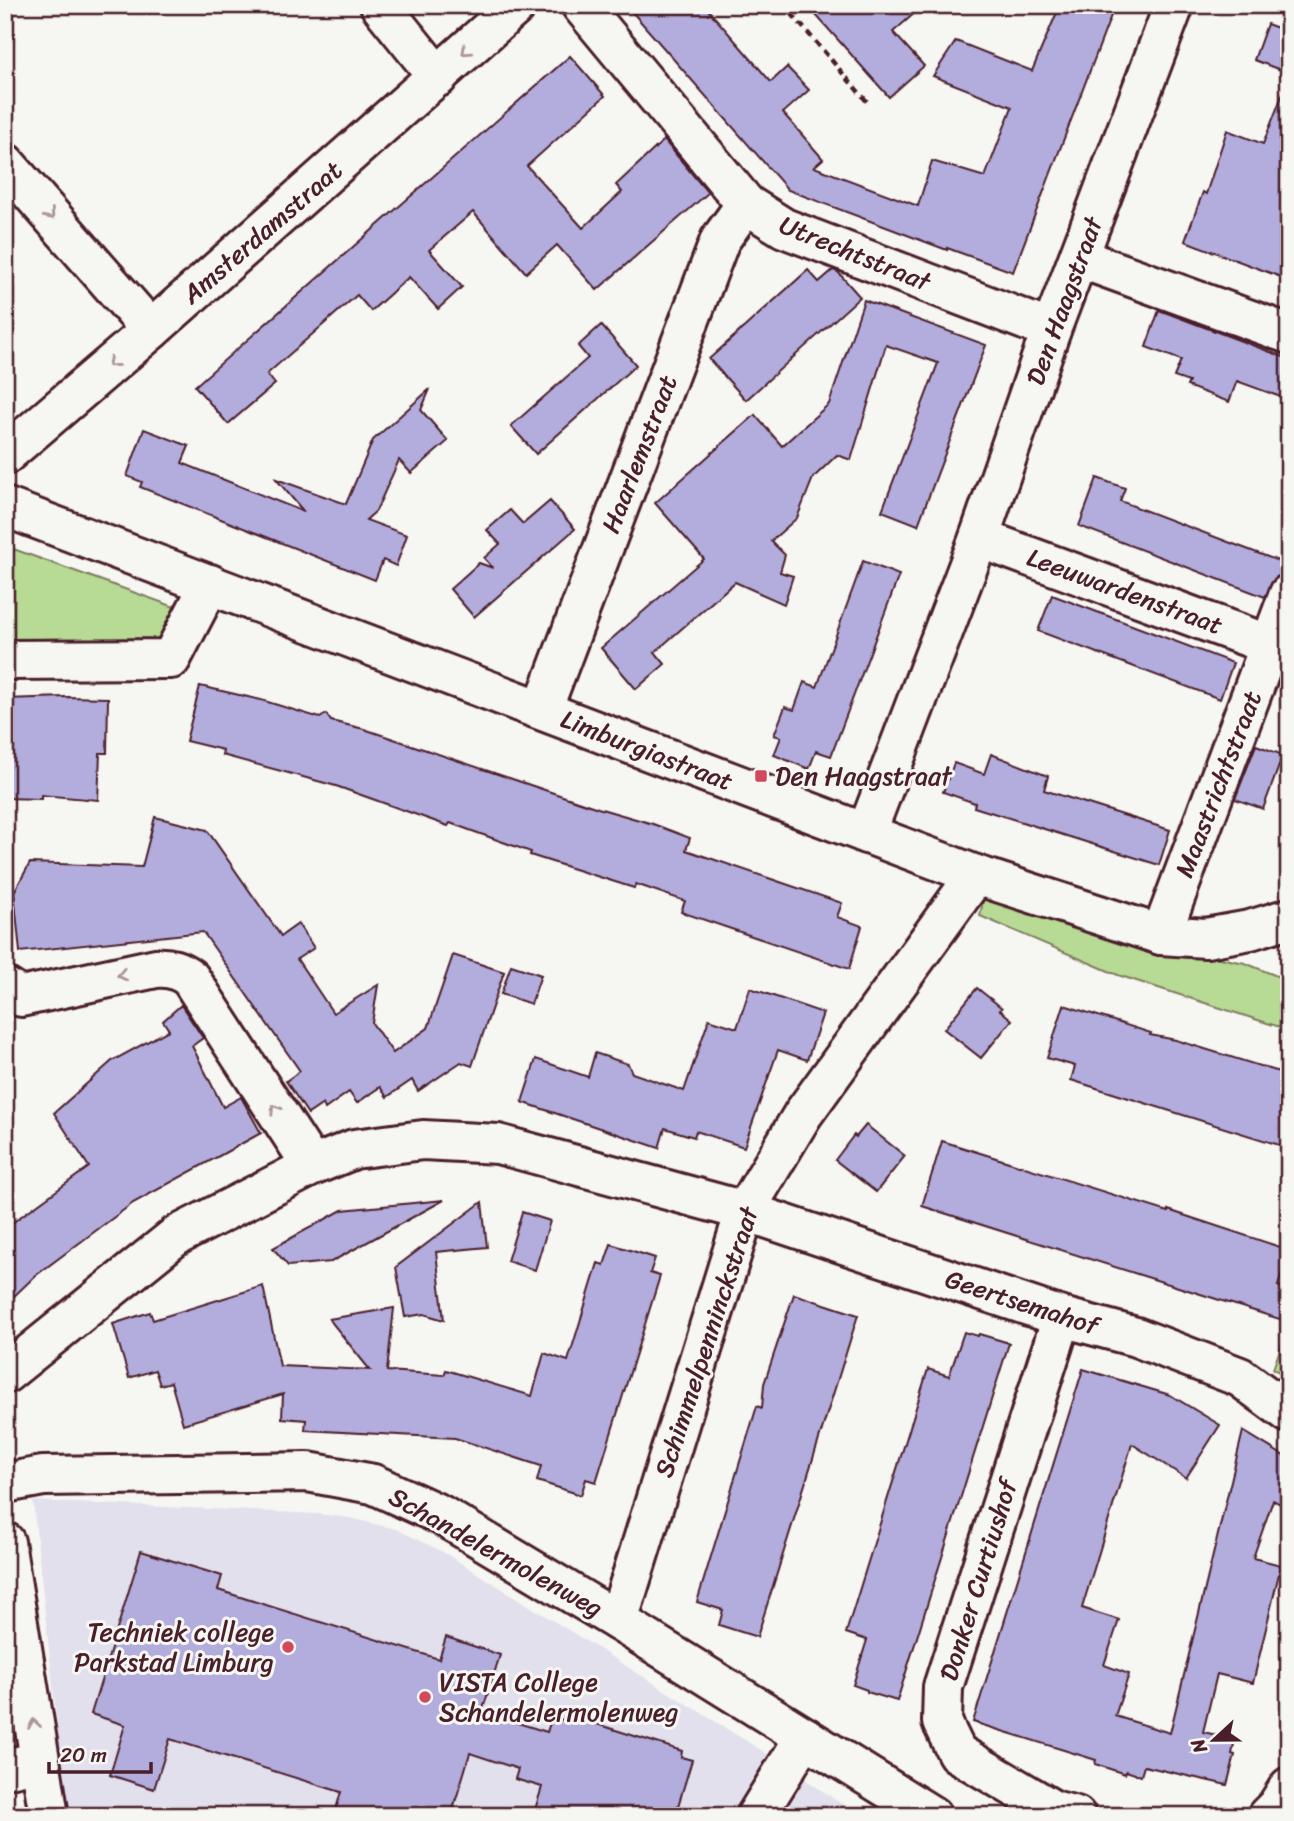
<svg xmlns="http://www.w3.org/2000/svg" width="1294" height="1821" viewBox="0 0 1294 1821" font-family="Sriracha,sans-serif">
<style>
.built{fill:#e2e0ec}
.green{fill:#b7da94;stroke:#807c60;stroke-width:2}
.building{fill:#b3adde;stroke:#4a1f2b;stroke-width:2}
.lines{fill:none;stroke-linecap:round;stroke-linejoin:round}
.minor-casing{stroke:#4a1f2b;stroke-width:44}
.path{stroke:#4a1f2b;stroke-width:4.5;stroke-dasharray:7 5;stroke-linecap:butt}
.minor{stroke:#f6f6f2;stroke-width:38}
.oneway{stroke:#a99598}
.poi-dot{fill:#d1495b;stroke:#f6f6f2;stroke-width:2.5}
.labels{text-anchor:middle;stroke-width:6;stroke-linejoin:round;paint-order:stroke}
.street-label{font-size:26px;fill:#4a1f2b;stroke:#f6f6f2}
.poi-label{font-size:26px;fill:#4a1f2b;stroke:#f6f6f2;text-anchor:start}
</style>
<rect width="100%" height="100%" fill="#f6f6f2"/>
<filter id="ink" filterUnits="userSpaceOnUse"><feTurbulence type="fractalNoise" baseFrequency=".0143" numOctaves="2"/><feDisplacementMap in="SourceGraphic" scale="14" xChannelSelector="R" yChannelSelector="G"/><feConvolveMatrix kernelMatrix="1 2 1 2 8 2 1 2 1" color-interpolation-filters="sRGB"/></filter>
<g filter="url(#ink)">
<polygon class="built" points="33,1501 318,1514 350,1518 396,1529 443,1552 772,1757 860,1816 67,1816"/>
<g class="green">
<polygon points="5,546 183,610 157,646 5,643"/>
<polygon points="985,890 1128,940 1245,963 1289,981 1289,1030 1118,975 980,916"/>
<polygon points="1283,1341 1289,1342 1289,1377 1273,1369"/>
</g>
<g class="building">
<polygon points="626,5 704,5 771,82 787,67 809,90 783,113 823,159 814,167 918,206 932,161 985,177 1012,107 933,76 956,41 1032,71 1060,5 1115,5 1013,272 947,248 947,250 788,190"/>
<polygon points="807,5 924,5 893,32 924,66 889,97"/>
<polygon points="1267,24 1289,32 1289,73 1254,60"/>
<polygon points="570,56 605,96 527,166 583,228 622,192 616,185 664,140 708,193 597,290 557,245 526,273 473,212 429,250 462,287 438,309 409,277 371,311 357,295 267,374 275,384 228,424 195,386"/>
<polygon points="1287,83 1289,84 1289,280 1185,241 1203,192 1206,194 1227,130 1263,144"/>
<polygon points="808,270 819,282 833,270 838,272 860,297 746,400 709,359"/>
<polygon points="864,300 986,345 918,525 882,511 938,363 886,345 851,460 837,455 813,478 797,518 771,541 785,555 780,572 793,576 784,604 735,582 655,652 665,664 636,689 601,648 704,559 655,503 755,415 782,446 829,404"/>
<polygon points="1159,310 1289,359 1289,400 1237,381 1229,402 1187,386 1189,382 1174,377 1181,360 1146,347"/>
<polygon points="601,325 636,365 536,454 511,426 588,358 578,346"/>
<polygon points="430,389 421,410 448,441 411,473 399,460 376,511 366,520 407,535 396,566 383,560 375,580 140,487 142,482 127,476 144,429 189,446 182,463 304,512 276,479 346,504 373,440"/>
<polygon points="1097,478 1125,488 1120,501 1289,565 1289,573 1275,578 1265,597 1079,526"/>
<polygon points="550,501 575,529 474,617 450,589 479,563 493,568 484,558 500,544 487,530 510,510 523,524"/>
<polygon points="863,561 899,575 831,756 816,751 809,769 774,755 781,737 774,735 785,707 794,710 804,682 817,687"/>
<polygon points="1052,595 1233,663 1220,699 1038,631"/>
<polygon points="200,686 261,700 320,718 326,714 331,721 364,729 598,808 653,824 690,838 686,850 842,903 837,917 862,926 849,969 681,912 685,901 636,884 634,888 530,855 531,852 450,823 448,826 336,786 222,755 223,750 186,741"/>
<polygon points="66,697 108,698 107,753 100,753 98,800 41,795 41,799 5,798 5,699"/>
<polygon points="1256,745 1283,755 1263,809 1235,799"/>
<polygon points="991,754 1048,776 1044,790 1170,830 1159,865 974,807 975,803 943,792 954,763 984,774"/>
<polygon points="155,817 207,830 281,936 298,924 314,948 297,959 333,1013 378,985 372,1023 393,1053 428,1028 453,955 504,972 472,1066 461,1062 418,1091 412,1080 387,1097 380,1087 357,1103 349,1092 325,1109 323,1104 308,1114 286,1081 300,1071 203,932 20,952 14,892 30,863 142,867"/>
<polygon points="511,965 541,975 531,1004 501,994"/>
<polygon points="750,988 823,1013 807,1060 778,1050 744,1147 696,1131 694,1137 665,1128 659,1148 522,1102 536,1059 588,1077 595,1053 628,1064 632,1073 684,1091 709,1019 737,1028"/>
<polygon points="977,988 1002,1008 1000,1010 1012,1020 981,1058 944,1029"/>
<polygon points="181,1005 203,1038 192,1046 223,1107 241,1097 261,1133 133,1203 35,1276 5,1305 5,1228 89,1167 54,1113 112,1061 169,1030 163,1021"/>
<polygon points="1064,1005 1151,1033 1150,1035 1176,1040 1289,1075 1289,1148 1071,1080 1075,1066 1047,1058"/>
<polygon points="866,1125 905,1156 876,1192 835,1160 854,1135 856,1137"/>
<polygon points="942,1141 1168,1212 1168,1210 1289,1250 1278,1286 1289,1289 1289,1322 922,1206"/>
<polygon points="444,1200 331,1262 288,1266 273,1248 342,1210"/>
<polygon points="482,1202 487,1247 436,1252 444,1320 424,1314 405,1317 396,1267"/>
<polygon points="522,1212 550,1221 535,1270 507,1261"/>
<polygon points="611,1244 655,1258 650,1273 660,1276 596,1482 586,1479 581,1495 537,1481 541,1466 455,1438 305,1430 306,1420 282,1418 283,1394 183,1424 171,1382 160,1385 155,1370 129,1378 113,1324 150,1312 153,1320 263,1286 280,1366 370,1370 329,1319 394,1308 387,1371 444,1375 446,1370 532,1396 544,1353 568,1361 598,1263 604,1265"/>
<polygon points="794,1294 858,1315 757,1637 719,1625 723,1610 697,1602 757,1406 762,1408 764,1384"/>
<polygon points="964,1332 978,1336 979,1334 1009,1343 897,1701 867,1692 867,1690 853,1685 867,1640 846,1633 928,1369 949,1376"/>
<polygon points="1083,1369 1170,1395 1220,1425 1186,1478 1132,1444 1082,1608 1119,1620 1104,1665 1129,1674 1115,1716 1170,1733 1243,1431 1289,1459 1289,1509 1273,1500 1253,1558 1281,1565 1253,1683 1217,1674 1203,1732 1235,1739 1232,1754 1235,1755 1227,1785 1144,1766 1141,1776 1126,1771 1125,1774 1095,1764 1096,1760 973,1722"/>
<polygon points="141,1551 222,1576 218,1590 439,1659 446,1637 500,1655 482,1712 547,1732 552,1717 563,1720 565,1714 682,1751 681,1757 692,1760 675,1816 533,1816 542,1787 515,1779 518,1769 470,1753 451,1816 334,1816 341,1792 170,1739 154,1789 110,1775 125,1725 91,1714"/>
</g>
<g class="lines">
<defs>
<g id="minor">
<polyline points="380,5 438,77"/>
<polyline points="581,5 746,204 784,228 1051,330"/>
<polyline points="5,163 151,330"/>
<polyline points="1079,258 1289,334"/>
<polyline points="5,455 151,330 517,5"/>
<polyline points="5,507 976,875 1161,935 1206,938 1250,930 1289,918"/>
<polyline points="979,538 1270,645"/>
<polyline points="5,660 171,659 210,584"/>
<polyline points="542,710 720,240 746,204"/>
<polyline points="866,834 979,538 1051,330 1174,5"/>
<polyline points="1161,935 1289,594"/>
<path d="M5 987 21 997 156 968C170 967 179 970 190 978L312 1166"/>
<polyline points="1062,1317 943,1687 942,1722 957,1753 1053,1810 1076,1816"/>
<polyline points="5,1374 176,1236 312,1166 354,1149 423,1140 498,1144 745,1211 1062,1317 1136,1337 1240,1377 1289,1413"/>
<polyline points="5,1483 43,1476 308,1472 373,1484 441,1515 618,1621 932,1816"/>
<polyline points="5,1542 49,1816"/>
<polyline points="618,1621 745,1211 803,1114 976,875"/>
<polyline points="5,1769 40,1761"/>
<polyline points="756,1816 805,1737"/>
<polyline points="1267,1816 1277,1806 1289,1787"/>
</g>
</defs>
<use href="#minor" class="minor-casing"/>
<polyline class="path" points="784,5 870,105"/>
<use href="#minor" class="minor"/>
</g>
<defs><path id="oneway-chevron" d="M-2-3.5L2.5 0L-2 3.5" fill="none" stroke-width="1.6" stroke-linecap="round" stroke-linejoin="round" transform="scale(1.75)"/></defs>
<g class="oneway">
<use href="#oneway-chevron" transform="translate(466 51) rotate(138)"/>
<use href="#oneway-chevron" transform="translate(50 215) rotate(49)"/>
<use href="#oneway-chevron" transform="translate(112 363) rotate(139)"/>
<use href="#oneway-chevron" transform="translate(122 975) rotate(168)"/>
<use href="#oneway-chevron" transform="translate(275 1109) rotate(-123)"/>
<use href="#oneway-chevron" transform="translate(34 1724) rotate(-99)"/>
</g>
</g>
<g class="poi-dot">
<rect x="754" y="769" width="14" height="14" rx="3.5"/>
<circle cx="288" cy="1647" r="7"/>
<circle cx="425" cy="1697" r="7"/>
</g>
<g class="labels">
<g class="street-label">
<text transform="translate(262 232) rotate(-41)" y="9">Amsterdamstraat</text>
<text transform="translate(855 253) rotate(22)" y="9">Utrechtstraat</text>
<text transform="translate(1064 301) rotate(-70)" y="9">Den Haagstraat</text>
<text transform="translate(639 454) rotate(-69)" y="9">Haarlemstraat</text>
<text transform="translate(1125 591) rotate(20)" y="9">Leeuwardenstraat</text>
<text transform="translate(647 750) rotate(21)" y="9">Limburgiastraat</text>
<text transform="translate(1218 784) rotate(-69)" y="9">Maastrichtstraat</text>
<text transform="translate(1022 1302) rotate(18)" y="9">Geertsemahof</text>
<text transform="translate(706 1342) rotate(-72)" y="9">Schimmelpenninckstraat</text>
<text transform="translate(496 1552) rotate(29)" y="9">Schandelermolenweg</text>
<text transform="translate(978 1580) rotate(-73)" y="9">Donker Curtiushof</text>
</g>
<g class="poi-label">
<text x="775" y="785">Den Haagstraat</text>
<text x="274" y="1641" text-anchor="end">Techniek college<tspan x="274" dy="30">Parkstad Limburg</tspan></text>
<text x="439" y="1691">VISTA College<tspan x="439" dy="30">Schandelermolenweg</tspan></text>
</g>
</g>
<rect width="1294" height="1821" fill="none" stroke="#f6f6f2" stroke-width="28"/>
<rect x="14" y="14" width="1266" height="1793" fill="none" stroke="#4a1f2b" stroke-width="2.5" filter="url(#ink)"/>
<g transform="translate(1214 1740) rotate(248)" stroke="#f6f6f2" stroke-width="5" paint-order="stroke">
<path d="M0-5L12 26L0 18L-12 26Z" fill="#4a1f2b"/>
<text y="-10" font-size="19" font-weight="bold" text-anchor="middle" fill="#4a1f2b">N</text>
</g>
<path d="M49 1762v10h102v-10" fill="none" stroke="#4a1f2b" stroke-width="3.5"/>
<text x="60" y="1762" font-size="21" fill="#4a1f2b" stroke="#f6f6f2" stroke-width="5" paint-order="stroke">20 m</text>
</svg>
